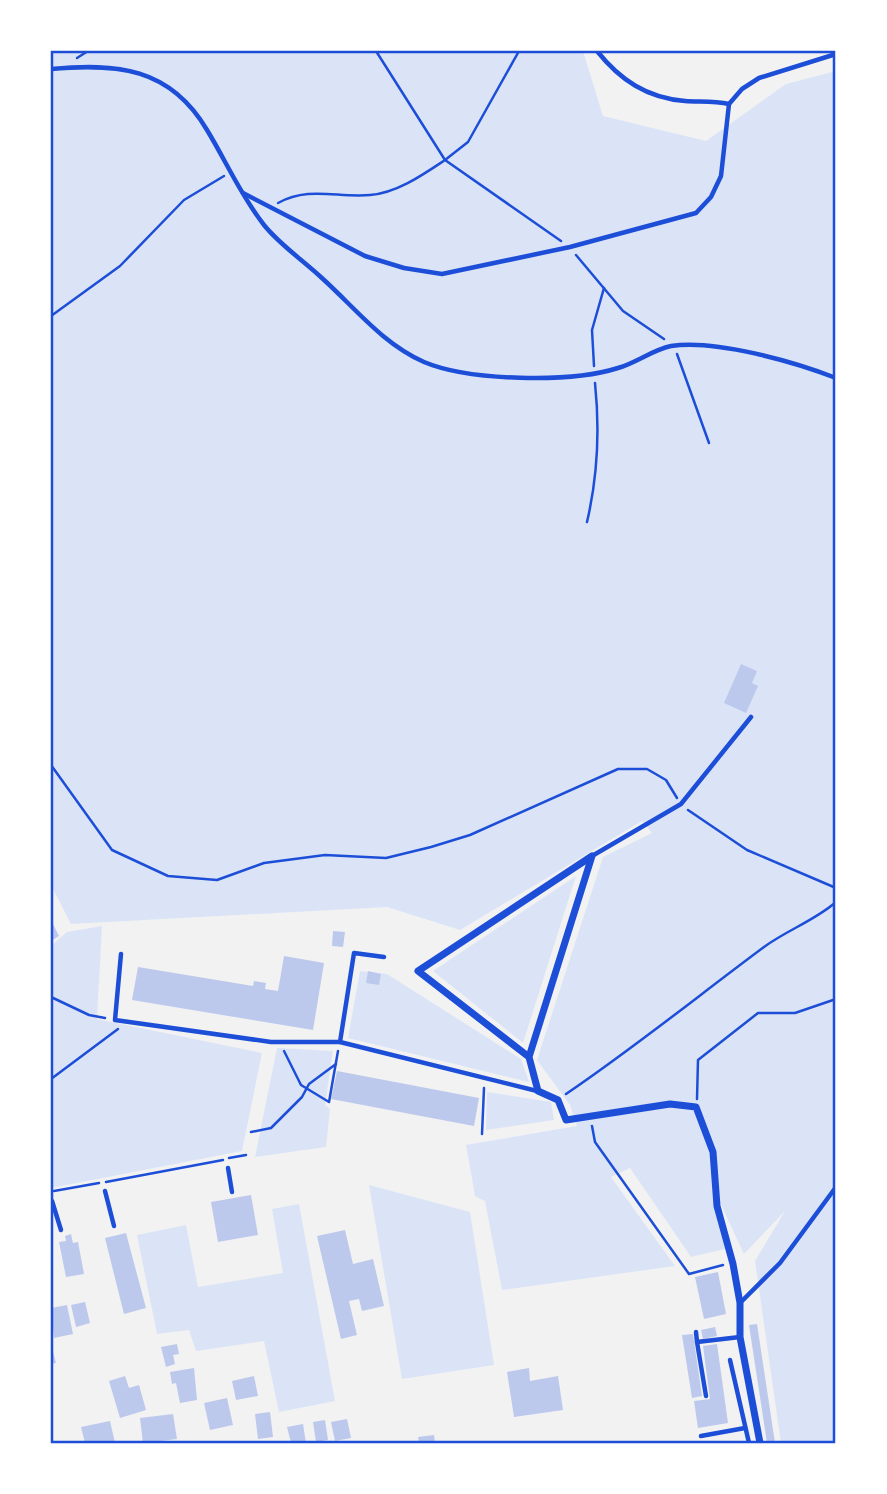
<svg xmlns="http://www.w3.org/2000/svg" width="887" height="1494" viewBox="0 0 887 1494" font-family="'Noto Sans',sans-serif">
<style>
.green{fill:#dbe4f7}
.building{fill:#bdc9ec}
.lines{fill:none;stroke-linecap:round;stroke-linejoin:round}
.path{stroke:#1d4ed8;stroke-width:2.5}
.service{stroke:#1d4ed8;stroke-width:4.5}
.minor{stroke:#1d4ed8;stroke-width:7}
.neatline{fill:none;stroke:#1d4ed8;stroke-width:2.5}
</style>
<rect width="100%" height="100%" fill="#f2f2f2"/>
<g class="green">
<polygon points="51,51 583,51 603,116 706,141 786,84 836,71 836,1443 781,1443 755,1261 785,1211 744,1254 716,1194 725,1249 691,1257 630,1168 611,1177 675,1266 502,1290 485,1201 475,1196 466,1145 577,1126 570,1105 537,1060 603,857 652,833 642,821 460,930 387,907 71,924 51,885"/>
<polygon points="576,876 523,1043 433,971"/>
<polygon points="102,926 97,1019 262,1053 242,1151 51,1188 51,946 67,932"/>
<polygon points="360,971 387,974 521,1059 529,1082 348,1038"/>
<polygon points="277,1048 333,1051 325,1105 330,1109 326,1147 255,1157"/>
<polygon points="487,1092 551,1102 554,1120 486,1130"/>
<polygon points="369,1185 470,1212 494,1365 402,1379"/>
<polygon points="299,1204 335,1401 279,1412 264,1341 196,1351 189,1330 157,1334 137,1235 186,1225 198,1287 283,1273 272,1209"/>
</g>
<g class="building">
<polygon points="741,664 757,671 752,683 758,686 746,713 724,703"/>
<polygon points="51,920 59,936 51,941"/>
<polygon points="333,931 345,932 343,947 332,946"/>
<polygon points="284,956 324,963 313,1030 132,1000 138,967 253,986 254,981 266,983 265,989 278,991"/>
<polygon points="368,971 381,974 379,985 366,983"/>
<polygon points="337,1071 479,1098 474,1126 331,1099"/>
<polygon points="251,1195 258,1235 218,1242 211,1202"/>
<polygon points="345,1230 353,1264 373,1259 384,1306 362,1311 359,1299 349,1301 357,1335 341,1339 317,1236"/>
<polygon points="126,1233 146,1308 124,1314 105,1238"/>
<polygon points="71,1234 73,1243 78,1242 84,1274 66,1277 59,1242 66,1241 65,1236"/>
<polygon points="718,1272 726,1314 704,1319 695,1277"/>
<polygon points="85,1302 90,1323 76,1327 71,1305"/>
<polygon points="67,1305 73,1334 54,1338 51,1308"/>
<polygon points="757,1324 775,1443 767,1443 749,1325"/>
<polygon points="715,1327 717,1336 703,1339 701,1330"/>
<polygon points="693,1334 702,1396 692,1398 682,1335"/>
<polygon points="51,1344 56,1363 51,1364"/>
<polygon points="177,1344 179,1354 173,1355 175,1364 166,1367 161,1347"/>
<polygon points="717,1344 728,1423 698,1428 694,1401 710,1399 703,1346"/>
<polygon points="194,1368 197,1400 180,1403 176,1383 172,1384 170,1372"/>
<polygon points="529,1368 530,1381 558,1376 563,1410 514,1417 507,1372"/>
<polygon points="125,1376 129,1388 139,1385 146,1410 120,1418 109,1381"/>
<polygon points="254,1376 258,1396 236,1400 232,1381"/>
<polygon points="227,1398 233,1425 210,1430 204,1403"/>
<polygon points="270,1412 273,1437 258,1439 255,1414"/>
<polygon points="173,1414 177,1439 143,1443 140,1418"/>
<polygon points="347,1419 351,1438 335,1441 331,1422"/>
<polygon points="325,1420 328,1440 316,1442 313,1422"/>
<polygon points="110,1421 115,1443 85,1443 81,1427"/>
<polygon points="303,1424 306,1443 291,1443 287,1427"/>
<polygon points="434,1435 435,1443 419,1443 418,1437"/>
</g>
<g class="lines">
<g class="path">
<polyline points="519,51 468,142 445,160 561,241"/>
<polyline points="77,58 88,51"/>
<path d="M278 203C309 186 337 198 370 195 397 193 424 174 445 160L376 51"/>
<polyline points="576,255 623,311 664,339"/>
<polyline points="51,316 120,266 184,200 224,176"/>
<polyline points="677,354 709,443"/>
<polyline points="594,366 592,330 604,288"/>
<path d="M587 522C598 475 600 431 595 383"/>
<polyline points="51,765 112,850 168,876 217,880 264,863 325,855 386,858 431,847 470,835 618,769 647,769 666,780 677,798"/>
<polyline points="688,810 747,850 836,888"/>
<polyline points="51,997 89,1015 105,1018"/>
<polyline points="284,1051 301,1085 329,1102 338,1051"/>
<polyline points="51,1079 118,1029"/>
<path d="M566 1094C634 1048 698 996 764 947 787 930 814 921 836 902"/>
<polyline points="697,1099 698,1060 758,1013 795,1013 836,999"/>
<polyline points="592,1126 595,1142 689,1274 723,1265"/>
<polyline points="251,1132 271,1128 302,1097 309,1084 336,1064"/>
<polyline points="482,1134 484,1088"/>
<polyline points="229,1158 246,1155"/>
<polyline points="106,1182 223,1160"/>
<polyline points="54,1191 99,1183"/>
</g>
<g class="service">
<path d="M597 51C620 80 647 98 685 101 700 102 714 101 729 104"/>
<path d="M51 69C116 63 170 67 207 130 226 161 241 196 264 225 280 245 304 261 323 279 355 308 383 344 424 362 469 381 571 383 618 368 636 363 652 350 671 346 715 339 795 362 836 378"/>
<polyline points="243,193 365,256 404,268 442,274 570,247 696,213 711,197 721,176 729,104 742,89 759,78 836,54"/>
<polyline points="592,856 681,804 751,717"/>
<polyline points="121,954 115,1020 271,1042 340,1042 354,953 384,957"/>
<polyline points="340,1042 537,1091"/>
<polyline points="228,1168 232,1192"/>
<polyline points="105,1191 114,1226"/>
<polyline points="52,1201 61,1230"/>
<polyline points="740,1303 780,1263 836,1187"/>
<polyline points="696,1332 697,1342 740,1337"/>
<polyline points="697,1342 706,1396"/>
<polyline points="730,1360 749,1443"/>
<polyline points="701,1436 745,1428"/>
</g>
<polyline class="minor" points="529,1057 418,971 592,856 529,1057 538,1091 558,1100 566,1120 670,1104 696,1107 713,1152 717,1206 733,1264 740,1303 740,1337 760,1443"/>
</g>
<rect width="887" height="1494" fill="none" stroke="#ffffff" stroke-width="105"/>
<rect x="52" y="52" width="782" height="1390" class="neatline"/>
</svg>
